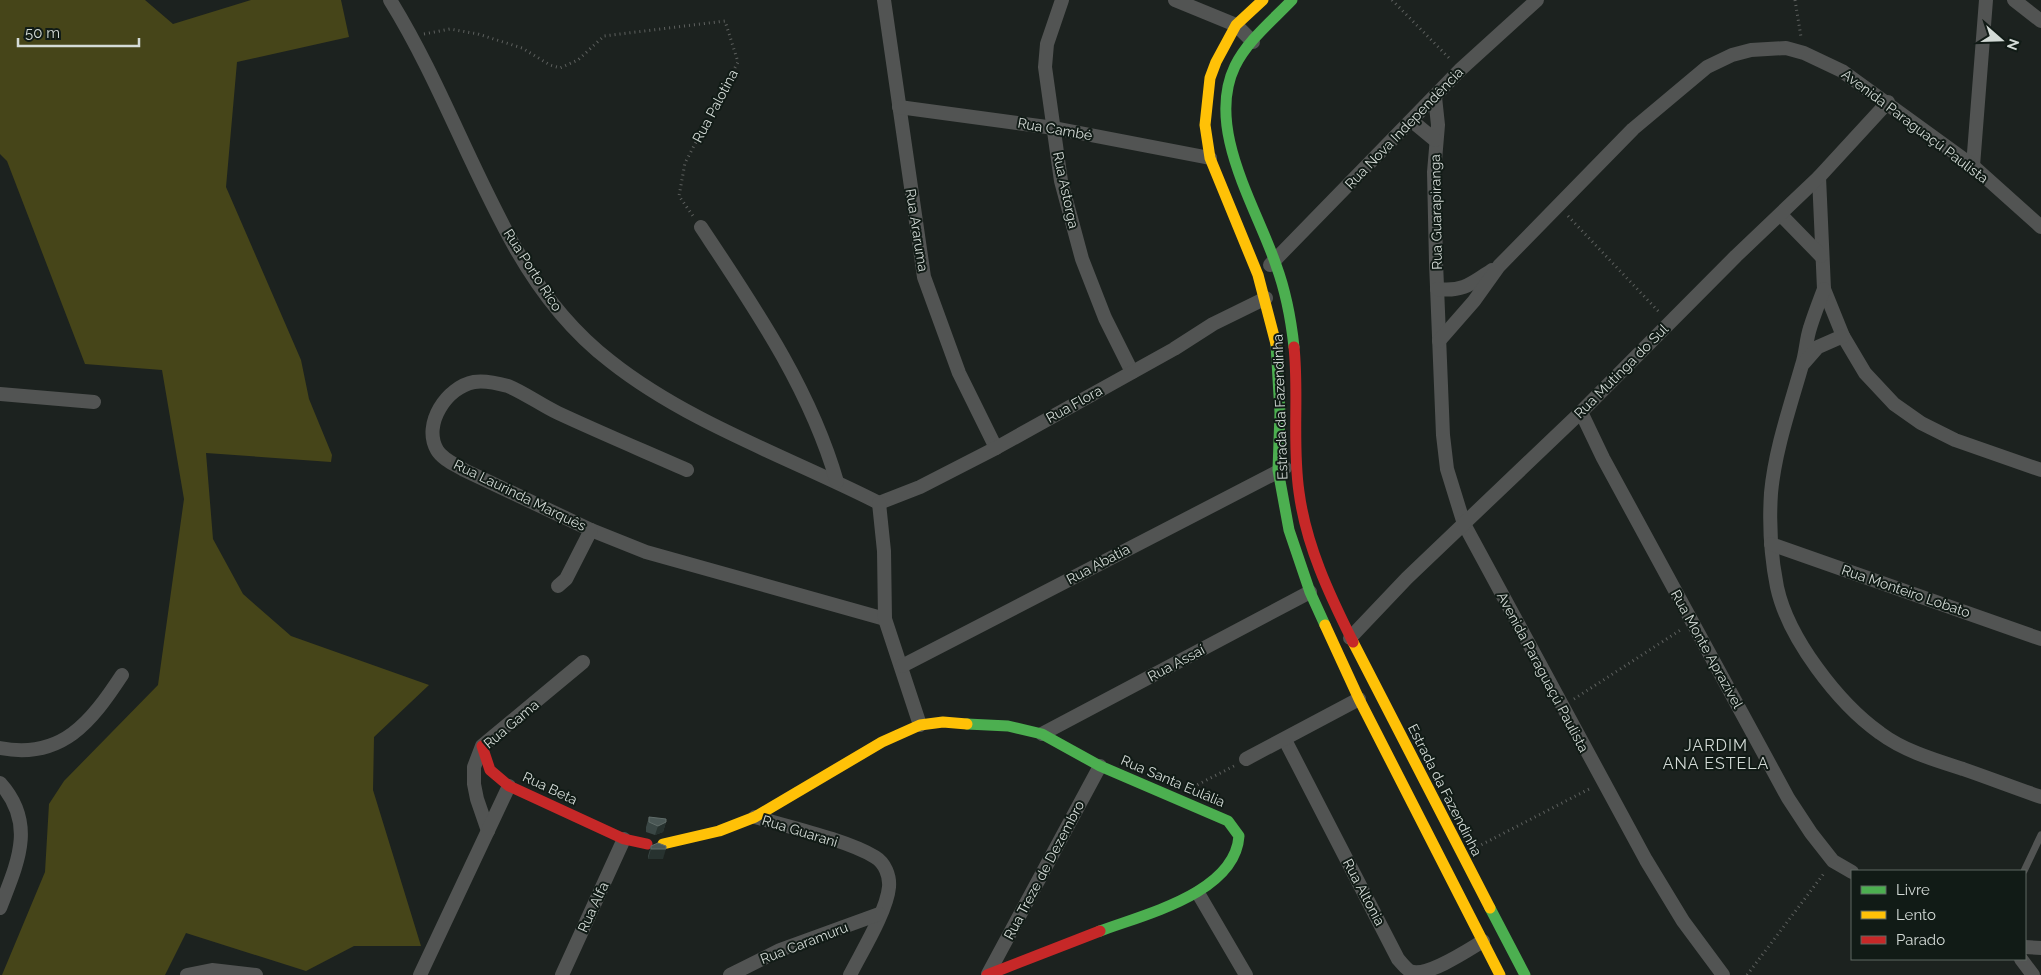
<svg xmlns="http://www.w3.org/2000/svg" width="2041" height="975" viewBox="0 0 2041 975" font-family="Raleway,sans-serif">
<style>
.green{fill:#464519}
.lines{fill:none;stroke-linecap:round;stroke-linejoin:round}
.path{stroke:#5e615f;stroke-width:3;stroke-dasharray:1 4;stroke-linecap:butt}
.lane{stroke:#525453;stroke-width:7}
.street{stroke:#525453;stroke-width:14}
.fast{stroke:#4caf50;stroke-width:11}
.slow{stroke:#ffc107;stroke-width:11}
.jam{stroke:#c62828;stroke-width:11}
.wall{fill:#3a4745}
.shaded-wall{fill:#27322f}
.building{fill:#4a5755;stroke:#606c69}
.labels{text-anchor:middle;stroke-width:4;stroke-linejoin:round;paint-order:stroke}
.street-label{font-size:14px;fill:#d4dbd7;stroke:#111b16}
.quarter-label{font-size:16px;letter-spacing:1px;fill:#d4dbd7;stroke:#111b16}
</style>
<rect width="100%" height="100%" fill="#1c221f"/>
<polygon class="green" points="0,0 145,0 173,24 251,0 341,0 349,37 237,62 226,187 301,360 309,399 332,455 331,462 206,453 213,539 243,594 291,636 429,685 374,737 373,790 421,946 354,946 306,971 186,933 165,975 2,975 45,872 49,804 64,781 158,685 184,499 162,370 85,364 7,161 0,154"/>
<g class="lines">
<g class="path">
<polyline points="1392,0 1451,60"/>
<polyline points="1795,0 1801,37"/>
<polyline points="424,34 450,29 478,34 522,48 550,65 560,68 578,60 604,36 725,21 738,62 685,163 679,196 693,216"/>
<polyline points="1568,216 1660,313"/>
<polyline points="1574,699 1682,629"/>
<polyline points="1193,787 1234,766"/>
<polyline points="1477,847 1591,788"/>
<polyline points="1747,975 1825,872"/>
</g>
<polyline class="lane" points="2024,871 2041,835"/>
<g class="street">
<path d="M390 0C439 79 470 168 516 249 540 291 571 331 610 361 688 423 791 458 879 503"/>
<polyline points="884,0 924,277 959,373 996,448"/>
<polyline points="1062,0 1047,44 1045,67 1061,181 1082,259 1105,318 1132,372"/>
<polyline points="1175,0 1236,25 1253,42"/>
<polyline points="2014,0 2041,21"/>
<polyline points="1435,97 1438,125 1434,172 1436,262 1443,435 1447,469 1464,524 1646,860 1683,921 1723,975"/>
<polyline points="899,107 1054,128 1210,158"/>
<polyline points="1412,121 1435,140"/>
<polyline points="1973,166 1986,0"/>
<polyline points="1819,177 1824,289 1843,336 1865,373 1894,404 1921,423 1955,440 2041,470"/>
<polyline points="1781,215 1821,256"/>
<path d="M701 227C754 307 810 388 837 482"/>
<polyline points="1270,265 1461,69 1537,0"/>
<path d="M1437 289C1463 292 1471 284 1492 270"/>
<path d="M1824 289C1819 302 1814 315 1810 328 1806 340 1806 353 1802 365 1790 407 1775 450 1771 493 1769 524 1771 557 1777 587 1788 638 1838 703 1880 733 1904 751 1935 760 1963 769 1989 778 2015 788 2041 797"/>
<polyline points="1439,341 1474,301 1499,266 1633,129 1707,67 1732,55 1751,50 1786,48 1804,53 1842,71 1973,166 2041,227"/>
<polyline points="1804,363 1818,347 1843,336"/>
<polyline points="0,394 94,402"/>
<polyline points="1581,412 1603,458 1788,798 1811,833 1833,861 1852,872"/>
<path d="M687 470C644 451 601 433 558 413 541 405 525 393 508 386 497 383 485 380 474 382 447 387 422 424 437 450 442 459 456 465 464 470L591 530 646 552 885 619"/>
<polyline points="879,503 920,487 996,448 1174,349 1213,324 1266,298"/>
<polyline points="879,503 884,551 885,619 920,725"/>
<polyline points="1771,544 2041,639"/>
<polyline points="558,586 566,579 591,530"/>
<polyline points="1350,638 1407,578 1581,412 1736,256 1819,177 1888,102"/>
<polyline points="902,666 1285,468"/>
<polyline points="1042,734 1310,592"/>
<path d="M1285 740 1398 959C1402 963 1407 971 1413 972 1431 975 1468 950 1483 941"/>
<path d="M0 748C62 760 91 722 122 675"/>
<polyline points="1246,759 1359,699"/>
<path d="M0 783C37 824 17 864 0 908"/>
<path d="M755 817C789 827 847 840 875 857 885 863 890 876 889 887 887 911 861 953 850 975"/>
<polyline points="488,831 477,799 474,784 474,767 482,746 583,662"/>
<polyline points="1198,893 1246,975"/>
<polyline points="2025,947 2041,948"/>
<polyline points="2021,959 2033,975"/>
<polyline points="988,974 1100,766"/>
<polyline points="187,975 212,970 256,975"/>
<polyline points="420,975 509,786"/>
<polyline points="562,975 624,839"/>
<polyline points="730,975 780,950 879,914"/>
</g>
<g class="fast">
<path d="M1292 0C1272 21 1248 40 1235 66 1205 128 1256 206 1276 265 1286 292 1291 319 1294 347"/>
<polyline points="1276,344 1280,413 1278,470 1289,530 1310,592 1325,625"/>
<path d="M967 724 1008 726 1042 734 1100 766 1228 821 1239 836C1235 893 1145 914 1100 931"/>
<polyline points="1490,908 1525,975"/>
</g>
<g class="slow">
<polyline points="1263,0 1236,25 1216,62 1210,78 1205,125 1210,158 1258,275 1276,344"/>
<polyline points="1325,625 1359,699 1500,975"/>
<polyline points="1353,642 1490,908"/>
<polyline points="663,844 719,831 755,817 882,742 920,725 943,722 967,724"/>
</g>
<g class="jam">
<path d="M1294 347C1299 395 1292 444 1299 492 1306 545 1329 594 1353 642"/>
<polyline points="482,746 490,770 509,786 624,839 647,844"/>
<polyline points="987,975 1100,931"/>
</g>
</g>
<g class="wall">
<polygon points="649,817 666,822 663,832 655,835 646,832 646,827"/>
<polygon points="651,846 663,859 648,859 648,856"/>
</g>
<g class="shaded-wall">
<polygon points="666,822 663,832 655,835 658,826"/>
<polygon points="651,849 666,849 663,859 648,859"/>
</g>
<g class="building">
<polygon points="649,817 666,819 666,822 658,826 649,822"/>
<polygon points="658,843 666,846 666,849 651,849 651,846"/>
</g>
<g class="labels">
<g class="street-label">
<text transform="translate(715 106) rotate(-62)" y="5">Rua Palotina</text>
<text transform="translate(1915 126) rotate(37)" y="5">Avenida Paraguaçú Paulista</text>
<text transform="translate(1404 128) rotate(-46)" y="5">Rua Nova Independência</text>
<text transform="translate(1055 129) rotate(10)" y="5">Rua Cambé</text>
<text transform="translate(1066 190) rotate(78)" y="5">Rua Astorga</text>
<text transform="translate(1436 212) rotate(-91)" y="5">Rua Guarapiranga</text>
<text transform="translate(917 230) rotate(81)" y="5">Rua Araruma</text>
<text transform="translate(533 270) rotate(57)" y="5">Rua Porto Rico</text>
<text transform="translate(1621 371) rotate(-45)" y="5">Rua Mutinga do Sul</text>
<text transform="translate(1074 404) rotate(-29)" y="5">Rua Flora</text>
<text transform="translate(1280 407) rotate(-92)" y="5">Estrada da Fazendinha</text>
<text transform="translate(520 495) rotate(26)" y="5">Rua Laurinda Marquês</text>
<text transform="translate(1098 564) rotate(-28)" y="5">Rua Abatia</text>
<text transform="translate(1906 591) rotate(19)" y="5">Rua Monteiro Lobato</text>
<text transform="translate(1707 649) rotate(61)" y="5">Rua Monte Aprazivel</text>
<text transform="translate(1176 663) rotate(-28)" y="5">Rua Assaí</text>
<text transform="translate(1543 672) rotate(62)" y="5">Avenida Paraguaçú Paulista</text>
<text transform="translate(511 724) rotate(-40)" y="5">Rua Gama</text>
<text transform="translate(1173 781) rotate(23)" y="5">Rua Santa Eulâlia</text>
<text transform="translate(550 788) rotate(25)" y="5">Rua Beta</text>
<text transform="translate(1445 790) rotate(63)" y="5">Estrada da Fazendinha</text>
<text transform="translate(800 831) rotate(17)" y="5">Rua Guarani</text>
<text transform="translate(1044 870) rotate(-62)" y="5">Rua Treze de Dezembro</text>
<text transform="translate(1364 892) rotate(62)" y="5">Rua Altonia</text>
<text transform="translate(593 907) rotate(-65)" y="5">Rua Alfa</text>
<text transform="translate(804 943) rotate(-21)" y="5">Rua Caramuru</text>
</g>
<g class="quarter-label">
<text x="1716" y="751">JARDIM<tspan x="1716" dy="18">ANA ESTELA</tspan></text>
</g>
</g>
<rect x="1851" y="870" width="175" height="90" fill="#111b16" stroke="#5f6863"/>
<rect x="1861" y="886" width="25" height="8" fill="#4caf50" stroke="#5f6863"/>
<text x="1896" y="895" font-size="15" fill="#d4dbd7">Livre</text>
<rect x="1861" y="911" width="25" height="8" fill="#ffc107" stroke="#5f6863"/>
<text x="1896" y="920" font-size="15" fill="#d4dbd7">Lento</text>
<rect x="1861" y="936" width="25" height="8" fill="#c62828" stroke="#5f6863"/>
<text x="1896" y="945" font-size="15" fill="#d4dbd7">Parado</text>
<g transform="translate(2001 40) rotate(110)" stroke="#111b16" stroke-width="4" paint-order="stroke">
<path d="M0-4L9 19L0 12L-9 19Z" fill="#d4dbd7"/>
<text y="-8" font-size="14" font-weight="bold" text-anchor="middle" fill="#d4dbd7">N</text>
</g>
<path d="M18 38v8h121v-8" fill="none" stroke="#d4dbd7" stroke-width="2.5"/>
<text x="25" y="38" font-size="15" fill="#d4dbd7" stroke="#111b16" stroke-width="4" paint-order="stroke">50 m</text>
</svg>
